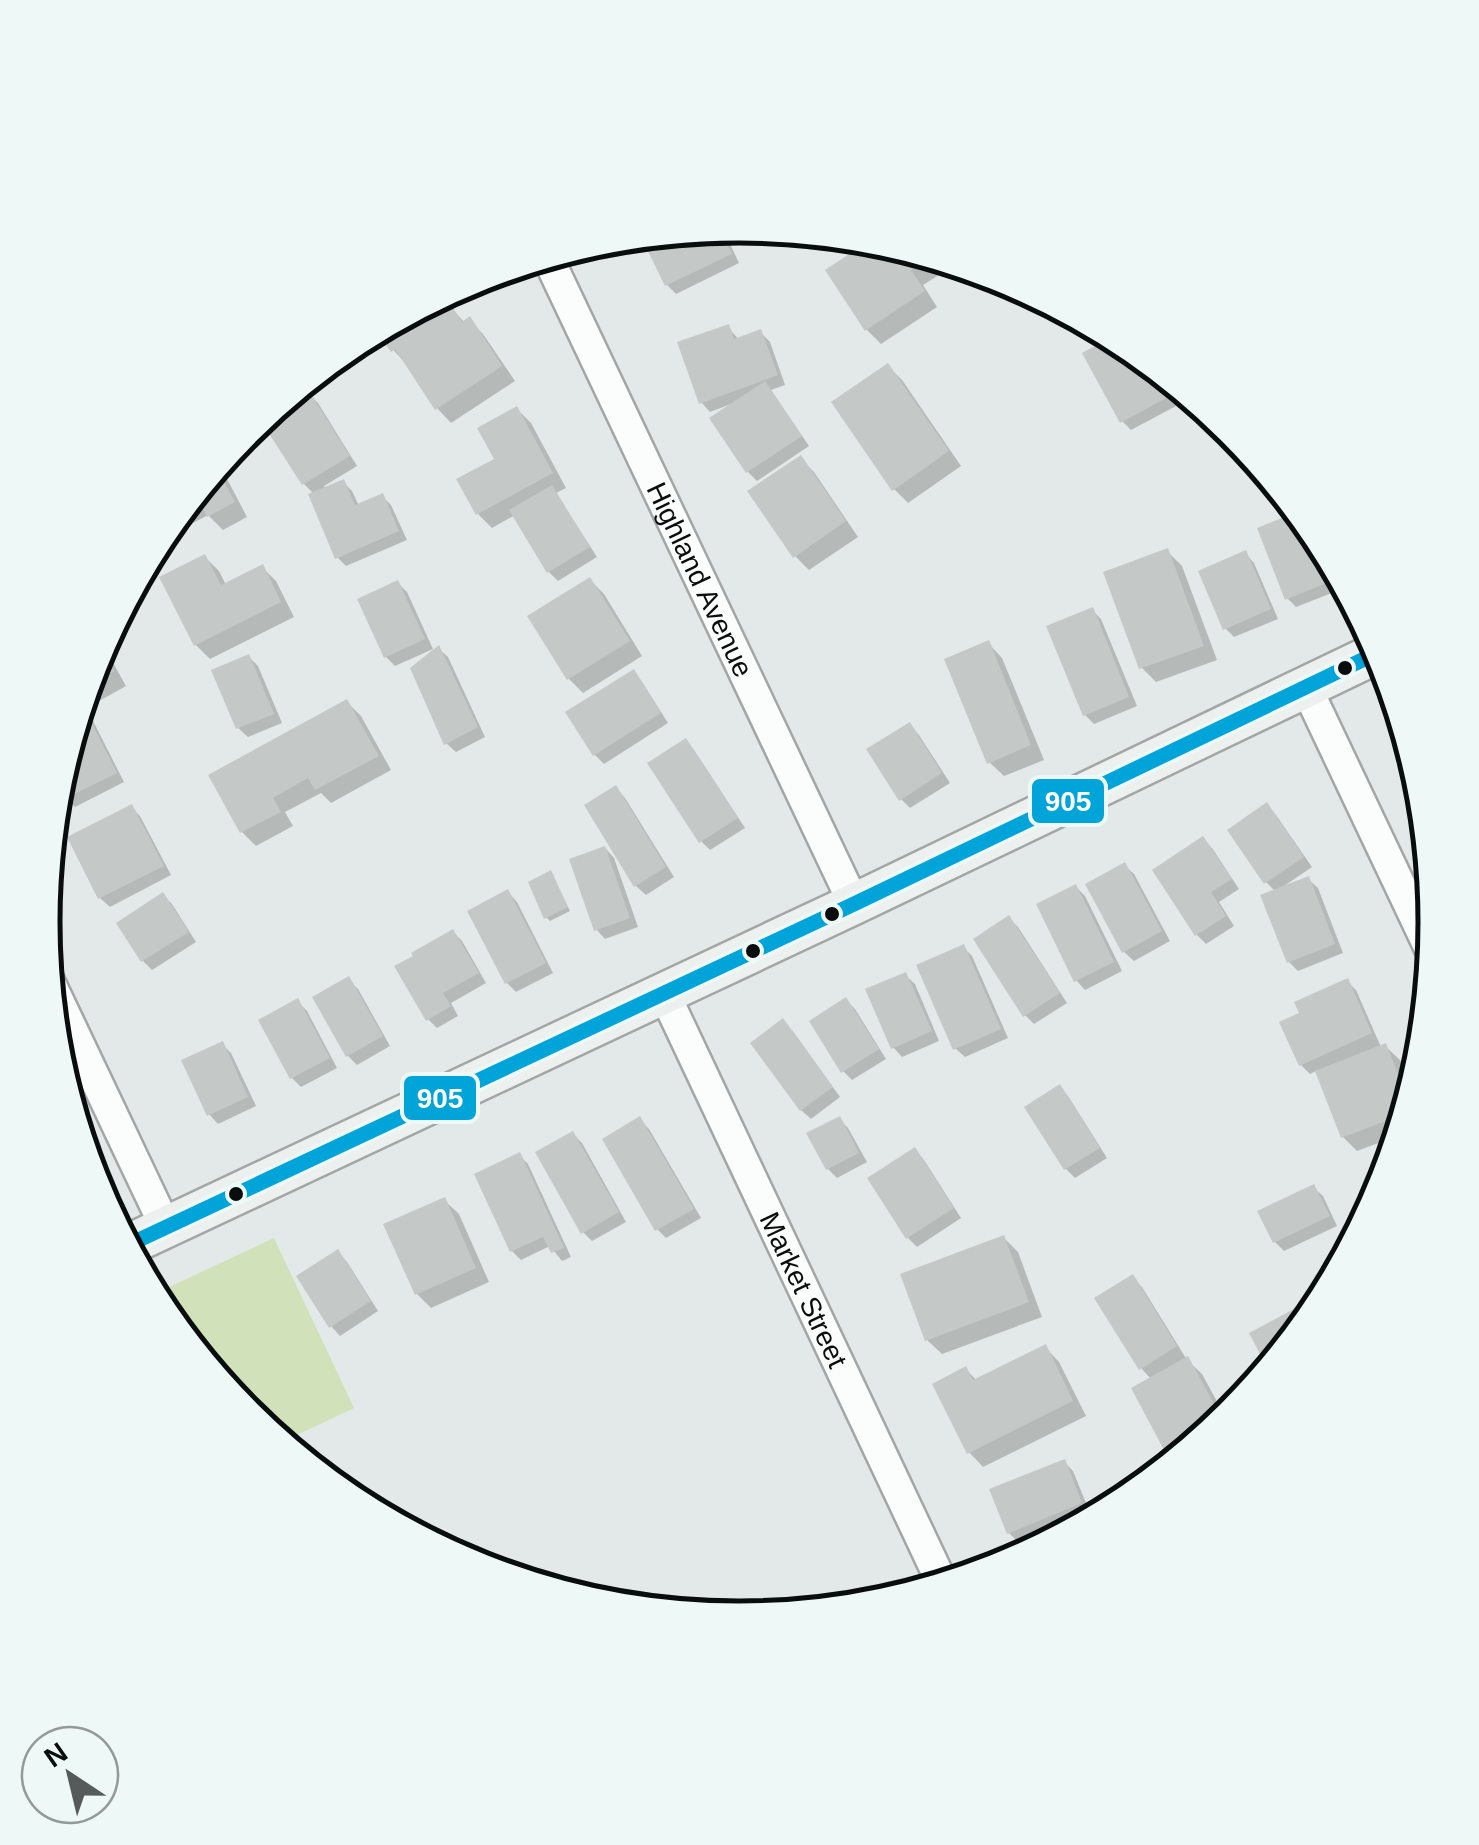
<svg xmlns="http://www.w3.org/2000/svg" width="1479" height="1845" viewBox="0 0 1479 1845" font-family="Arial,sans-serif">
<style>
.green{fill:#d1e2ba}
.shadow{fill:#0003}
.building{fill:#c4c9c8}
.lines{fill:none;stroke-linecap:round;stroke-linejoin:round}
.street-casing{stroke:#a2a6a5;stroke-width:35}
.secondary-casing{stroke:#a2a6a5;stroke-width:45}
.street{stroke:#fbfcfc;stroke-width:30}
.secondary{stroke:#ecf1ef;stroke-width:40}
.bus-1-casing{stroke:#eef8f7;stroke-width:22}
.bus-1{stroke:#01a4d8;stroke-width:15}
.bus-dot{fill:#0a0d0d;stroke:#eef8f7;stroke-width:4}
.labels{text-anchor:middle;stroke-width:10;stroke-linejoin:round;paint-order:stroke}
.street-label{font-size:28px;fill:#0a0d0d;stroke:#eef8f7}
.rim{fill:none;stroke:#0a0d0d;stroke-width:5}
.line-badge{stroke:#eef8f7;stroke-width:4}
.badge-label{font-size:28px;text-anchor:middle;font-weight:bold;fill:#fff}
</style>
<rect width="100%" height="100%" fill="#e3e9e8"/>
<polygon class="green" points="274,1238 354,1408 280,1443 246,1415 160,1309 152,1295"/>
<g class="shadow">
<polygon points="722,227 739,263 676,294 667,285 643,235"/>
<polygon points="876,239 925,254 939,275 923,285 937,307 881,344 867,330 828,271"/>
<polygon points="443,294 444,300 403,319 401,317"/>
<polygon points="447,303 465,323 469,320 483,334 515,381 451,423 437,408 407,365 387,343"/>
<polygon points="728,327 739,340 760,332 770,342 785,385 771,390 809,446 757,481 748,472 731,404 710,412 701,402"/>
<polygon points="1127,343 1193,397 1131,430 1122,421"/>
<polygon points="888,366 902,380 961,466 908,503 894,489"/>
<polygon points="309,394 318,403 357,466 324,486 325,489 343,482 352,491 359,506 382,496 391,505 407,540 346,566 337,557 314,494 304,484"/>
<polygon points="517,409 531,423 566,488 556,493 597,557 558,581 549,572 515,515 492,528 478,514"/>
<polygon points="800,458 814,472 858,537 809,570 795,556"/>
<polygon points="216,466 225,475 247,517 223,530 208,515 156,543"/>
<polygon points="1301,513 1319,536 1342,589 1296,607 1287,598 1260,530"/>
<polygon points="1167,551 1182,566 1217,660 1156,682 1142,668"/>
<polygon points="1245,553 1254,563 1278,619 1234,637 1225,628"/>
<polygon points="205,557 219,571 226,585 262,567 276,581 294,617 210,659 196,645"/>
<polygon points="590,580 604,594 642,656 583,693 569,679"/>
<polygon points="398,583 407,592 433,649 395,666 386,657"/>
<polygon points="1092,610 1101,619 1137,706 1094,724 1085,715"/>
<polygon points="102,643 126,686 83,710 93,721 124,782 75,807 66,798 58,781 96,655"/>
<polygon points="988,643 1002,658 1044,760 1004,776 989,762"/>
<polygon points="439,649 448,657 485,737 456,752 446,743"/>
<polygon points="249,657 258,666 282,723 248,737 238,728"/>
<polygon points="633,672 642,682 668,723 604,764 595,755 569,713"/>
<polygon points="347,702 361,716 391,770 331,803 321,793 285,812 293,826 256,846 242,832 212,776"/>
<polygon points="910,725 919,735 950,783 910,808 901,799"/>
<polygon points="685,741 694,750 745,828 710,850 701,841"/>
<polygon points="616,788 625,798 674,877 646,895 636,886 587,806"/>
<polygon points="1267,806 1276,815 1312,867 1284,886 1308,879 1318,888 1343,953 1298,971 1289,962 1275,891 1266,882 1231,830"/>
<polygon points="131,807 140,816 171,875 110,907 100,898"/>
<polygon points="1203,839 1212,848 1239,889 1219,902 1234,926 1206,944 1197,935"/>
<polygon points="605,848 614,858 638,927 605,939 596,929"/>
<polygon points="1124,865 1134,874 1170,941 1134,961 1124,952 1088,885"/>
<polygon points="551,873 570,911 550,921 546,917"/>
<polygon points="1076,887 1085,896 1122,971 1085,990 1076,980"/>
<polygon points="508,892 517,902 553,973 516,992 507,983 471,912"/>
<polygon points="163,895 172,904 196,942 152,970 143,961"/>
<polygon points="1008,918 1018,927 1067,1003 1034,1024 1025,1015"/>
<polygon points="453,932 462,941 486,983 451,1003 458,1016 437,1028 428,1019"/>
<polygon points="963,947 972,956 1008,1038 965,1057 955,1048"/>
<polygon points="905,975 915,984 939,1041 902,1057 893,1047"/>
<polygon points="348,980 358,989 390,1046 357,1065 348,1056 315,998"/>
<polygon points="1347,981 1356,990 1381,1047 1385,1046 1400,1060 1413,1093 1400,1135 1357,1151 1343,1137 1318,1070 1310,1074 1301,1065 1303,1015"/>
<polygon points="846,1000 855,1009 886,1059 852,1080 843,1071"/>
<polygon points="297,1001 307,1011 337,1068 301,1087 292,1078"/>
<polygon points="792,1030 840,1097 811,1119 801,1110"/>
<polygon points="222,1044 231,1053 256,1106 218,1124 209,1114"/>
<polygon points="1059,1087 1068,1096 1107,1158 1075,1178 1066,1169"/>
<polygon points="839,1119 848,1128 867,1162 837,1178 828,1169 810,1134"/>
<polygon points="640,1120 649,1129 701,1218 666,1238 657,1229"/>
<polygon points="573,1134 582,1143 626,1222 592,1241 583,1232"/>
<polygon points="915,1150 924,1160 961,1218 917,1247 908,1238"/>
<polygon points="519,1155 528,1164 571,1257 562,1261 550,1246 521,1260 512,1251"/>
<polygon points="1313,1187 1323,1196 1337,1226 1284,1251 1275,1242"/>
<polygon points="444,1200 459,1214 489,1282 431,1308 417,1294"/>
<polygon points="1004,1238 1018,1252 1042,1317 942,1354 927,1340"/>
<polygon points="338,1252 347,1262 378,1311 340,1336 331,1326"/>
<polygon points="1132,1277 1142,1287 1187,1360 1202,1374 1227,1420 1174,1463 1151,1379 1141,1368"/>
<polygon points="1045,1347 1059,1362 1086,1416 983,1467 969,1452 966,1369 977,1381"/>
<polygon points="1064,1462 1073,1471 1090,1513 1018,1542 1009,1533"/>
</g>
<g class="building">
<polygon points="719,228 732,254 665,286 640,235"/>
<polygon points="872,239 922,253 926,260 911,270 925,291 865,331 825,270"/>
<polygon points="448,300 462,322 470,316 502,366 435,410 395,349 391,352 384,342"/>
<polygon points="729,324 734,339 761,329 778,375 699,404 677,342"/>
<polygon points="1114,336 1127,343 1183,389 1120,423 1082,353"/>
<polygon points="888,363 949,451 892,491 831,402"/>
<polygon points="765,381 802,436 746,473 709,418"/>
<polygon points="309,391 350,456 302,485 261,421"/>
<polygon points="517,406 553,473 476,515 456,479 494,459 477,428"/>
<polygon points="801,455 846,521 793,558 747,491"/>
<polygon points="216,467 235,502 207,517 198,499 183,507"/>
<polygon points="344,479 355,505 383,493 399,531 335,559 308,494"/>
<polygon points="552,485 590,547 547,573 509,510"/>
<polygon points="1299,511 1315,530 1334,580 1285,600 1257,528"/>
<polygon points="1168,548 1204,646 1139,669 1103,572"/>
<polygon points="1246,550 1271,609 1223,630 1198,571"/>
<polygon points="205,554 221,585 263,564 281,602 194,646 159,577"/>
<polygon points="590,577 630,641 567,680 527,616"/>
<polygon points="398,580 425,639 384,658 357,599"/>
<polygon points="1093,607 1129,697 1083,716 1046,626"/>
<polygon points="989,640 1031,745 987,764 944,659"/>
<polygon points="439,645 478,727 444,745 410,668"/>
<polygon points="100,647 114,671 86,686 96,655"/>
<polygon points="249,654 274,714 236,729 211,670"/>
<polygon points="634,669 661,713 593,756 565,712"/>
<polygon points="347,699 379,756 315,790 308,778 273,798 281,812 240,833 208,775"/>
<polygon points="84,708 117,773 64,799 57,784 79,711"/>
<polygon points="910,722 942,773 899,801 866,749"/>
<polygon points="1405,726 1415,759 1413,759 1398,729"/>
<polygon points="686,738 738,818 699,843 647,763"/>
<polygon points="616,785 666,867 634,887 584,805"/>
<polygon points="1267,802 1304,857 1264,884 1227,830"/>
<polygon points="132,804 164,866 98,899 67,837"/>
<polygon points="1203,836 1232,879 1211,892 1226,916 1195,936 1152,870"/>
<polygon points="605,846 630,918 594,931 569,859"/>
<polygon points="1125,862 1162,931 1122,953 1085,884"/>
<polygon points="551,870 568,907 544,919 528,882"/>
<polygon points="1309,876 1335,944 1287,963 1260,895"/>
<polygon points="1076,884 1114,962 1074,982 1036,904"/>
<polygon points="508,889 546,963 505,984 467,911"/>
<polygon points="163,892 189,932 141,962 116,923"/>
<polygon points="1009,915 1060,993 1023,1017 973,939"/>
<polygon points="453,929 479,973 443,993 451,1006 426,1021 394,966 413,956 411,953"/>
<polygon points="964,944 1001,1029 953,1050 916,965"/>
<polygon points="906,972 932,1031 891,1049 865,989"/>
<polygon points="349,976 383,1036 346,1057 312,997"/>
<polygon points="1348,978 1372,1033 1299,1066 1279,1022 1299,1013 1294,1002"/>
<polygon points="846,997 879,1049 841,1073 809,1021"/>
<polygon points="298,998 330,1058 290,1079 258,1020"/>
<polygon points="783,1018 833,1087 800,1111 750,1043"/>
<polygon points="223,1041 248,1097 207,1116 181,1060"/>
<polygon points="1386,1043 1409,1103 1407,1113 1341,1138 1315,1071"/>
<polygon points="1060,1084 1100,1148 1064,1170 1024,1107"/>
<polygon points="640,1116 694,1209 655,1231 602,1139"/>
<polygon points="840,1116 859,1153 826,1170 806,1133"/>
<polygon points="573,1131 619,1212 581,1234 535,1152"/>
<polygon points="915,1147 954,1208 906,1239 867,1178"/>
<polygon points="520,1152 564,1248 551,1253 543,1237 510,1252 474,1174"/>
<polygon points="1314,1184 1330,1216 1273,1243 1257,1211"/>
<polygon points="445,1197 476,1268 415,1295 383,1224"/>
<polygon points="1004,1235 1029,1302 925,1341 900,1274"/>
<polygon points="338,1249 371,1301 329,1328 296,1276"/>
<polygon points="1133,1274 1177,1346 1139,1370 1094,1298"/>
<polygon points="1313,1299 1319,1310 1269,1371 1249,1333"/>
<polygon points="1046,1344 1073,1401 967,1454 932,1384 966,1366 973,1380"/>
<polygon points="1188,1356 1224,1422 1172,1465 1131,1388"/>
<polygon points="1065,1459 1082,1503 1007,1534 989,1489"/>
<polygon points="1111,1504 1114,1509 1014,1562 1011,1557"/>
</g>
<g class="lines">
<defs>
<g id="street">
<path id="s1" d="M547 256 854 904"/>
<polyline points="1306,687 1433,955"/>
<polyline points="48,979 166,1228"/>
<path id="s2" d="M664 993 943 1585"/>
</g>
<polyline id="secondary" points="126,1246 854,904 1381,651"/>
</defs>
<use href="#street" class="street-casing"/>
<use href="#secondary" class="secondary-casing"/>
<use href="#street" class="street"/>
<use href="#secondary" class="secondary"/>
<defs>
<polyline id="bus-1" points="126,1246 854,904 1381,651"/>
</defs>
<use href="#bus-1" class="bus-1-casing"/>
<use href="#bus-1" class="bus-1"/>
</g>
<g class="bus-dot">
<circle cx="1345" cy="668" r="9"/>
<circle cx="832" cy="914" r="9"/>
<circle cx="753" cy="951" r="9"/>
<circle cx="236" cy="1194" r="9"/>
</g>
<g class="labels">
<g class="street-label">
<text dy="10" stroke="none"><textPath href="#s1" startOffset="358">Highland Avenue</textPath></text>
<text dy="10" stroke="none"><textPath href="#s2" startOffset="328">Market Street</textPath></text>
</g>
</g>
<path d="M0 0H1479V1845H0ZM60 922a679 679 0 1 1 1358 0a679 679 0 1 1-1358 0Z" fill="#eef8f7" fill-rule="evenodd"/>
<path class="rim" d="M60 922a679 679 0 1 1 1358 0a679 679 0 1 1-1358 0Z"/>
<g class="line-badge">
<rect x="1030" y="777" width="76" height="48" rx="10" fill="#01a4d8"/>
<rect x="402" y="1074" width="76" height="48" rx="10" fill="#01a4d8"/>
</g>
<g class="badge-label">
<text x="1068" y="811">905</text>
<text x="440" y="1108">905</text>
</g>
<g transform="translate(70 1775) rotate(325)"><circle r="48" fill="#eef8f7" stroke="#939a99" stroke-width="2.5"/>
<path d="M0-8L18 38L0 25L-18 38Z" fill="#565a5a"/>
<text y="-15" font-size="28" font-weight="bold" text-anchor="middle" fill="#0a0d0d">N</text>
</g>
</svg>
